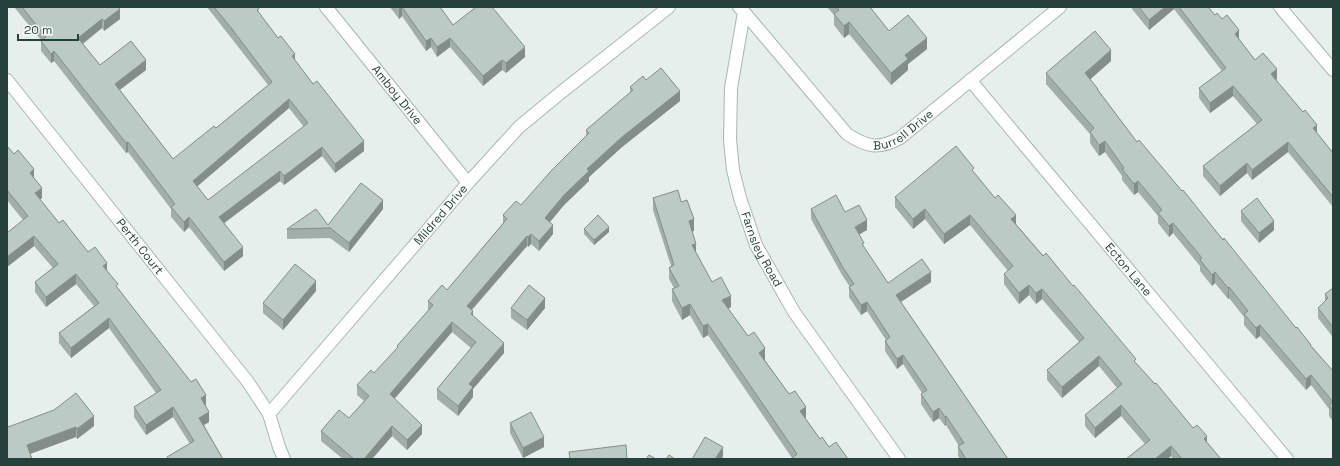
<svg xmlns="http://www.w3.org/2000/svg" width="1340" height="466" viewBox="0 0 1340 466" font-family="'Space Grotesk',sans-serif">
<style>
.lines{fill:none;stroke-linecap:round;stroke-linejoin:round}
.minor-casing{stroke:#a8b8b2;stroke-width:14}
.minor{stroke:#fff;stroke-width:12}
.wall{fill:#a1aea9;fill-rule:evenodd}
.shaded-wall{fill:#838d89}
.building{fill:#bbcac4;stroke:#838d89;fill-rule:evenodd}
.labels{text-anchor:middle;stroke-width:3;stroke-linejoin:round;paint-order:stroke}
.street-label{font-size:12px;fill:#24423a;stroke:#f7fbf9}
</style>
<rect width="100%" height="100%" fill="#e6efeb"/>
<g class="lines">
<defs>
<g id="minor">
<path id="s1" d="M326 7 468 183"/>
<path id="s2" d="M739 7 744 12 731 88 730 139 733 170 740 198 756 245 794 312 899 459"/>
<polyline points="1280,7 1333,70"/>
<path id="s3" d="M744 12 847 134C867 147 878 150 900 138L1060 7"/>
<path id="s4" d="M7 80 248 382 269 414 279 447 284 459"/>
<path id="s5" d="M970 80 1287 459"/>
<path id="s6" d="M269 414 468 183 519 127 559 94 669 7"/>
</g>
</defs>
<use href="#minor" class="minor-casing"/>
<use href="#minor" class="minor"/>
</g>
<g class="wall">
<path d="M14 7H118L120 19 104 31 102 28 83 44 100 65 146 70 120 90 173 159 216 128 268 85 232 39 207 7H257L259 13 364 151 335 173 322 156 284 185 280 181 224 223 243 256 224 271 189 227 184 232 171 217V209L128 152 126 153 54 61 51 63 41 51V40ZM289 108 304 127 208 200 197 186Z"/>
<polygon points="390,7 440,7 453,25 525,57 506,73 502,70 483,86 450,47 437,57 431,47 426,51 402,16 399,19"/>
<polygon points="827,7 870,7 889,31 927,49 908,64 908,70 891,85 849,34 844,38 834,25 834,15"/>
<polygon points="1132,7 1208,7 1215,15 1239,39 1255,60 1277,79 1276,80 1333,153 1333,207 1288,152 1252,180 1247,173 1220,196 1203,176 1203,166 1257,124 1233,96 1210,113 1199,98 1199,88 1222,71 1174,9 1149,30 1132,9"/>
<polygon points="1111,61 1090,79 1137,142 1182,191 1296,328 1333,371 1333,421 1329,416 1329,409 1311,385 1306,390 1260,336 1256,339 1244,325 1244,317 1229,298 1228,299 1215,283 1212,286 1200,271 1200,266 1173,233 1169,237 1158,223 1158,216 1138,192 1134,195 1122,180 1122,176 1105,152 1099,156 1090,143 1090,134 1046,84 1046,73"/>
<polygon points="646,80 680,101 622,147 589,177 589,181 564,205 550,222 553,234 539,251 531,244 528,247 527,246 472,310 473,317 504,353 473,389 473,397 458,416 437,399 437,389 471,348 452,332 394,399 422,434 407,450 392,436 372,459 343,459 321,441 321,431 349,418 364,401 357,395 357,385 374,373 397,349 397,346 428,311 428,301 447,290 503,223 503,215 521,205 586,136 586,130 630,93 630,87"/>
<polygon points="7,146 34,179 42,198 40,199 59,223 107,271 118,288 206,405 205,405 209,422 204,425 223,459 167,459 167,457 190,444 173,417 146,435 134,417 134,407 156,393 109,328 71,358 59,343 59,333 94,306 76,284 46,307 35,292 35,282 53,268 34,246 7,267 7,233 23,220 7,200"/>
<polygon points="974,173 1016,224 1136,363 1193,428 1207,442 1221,459 1173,459 1171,456 1167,459 1126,459 1145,444 1121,416 1095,438 1085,426 1085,415 1117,388 1099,366 1062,398 1047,380 1047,370 1079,342 1042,299 1036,304 1029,295 1019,304 1004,284 1004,274 1008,271 970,225 944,244 925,219 913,229 895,207 895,197"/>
<polygon points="653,198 681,202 694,231 692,231 696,253 712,282 731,307 728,309 765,360 806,418 806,419 820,439 829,447 848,459 792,458 708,335 703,338 690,315 682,320 672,301 672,289 674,288 669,279 669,268 671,266 653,210"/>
<polygon points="383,209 349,252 330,238 287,239 287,229 328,225"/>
<polygon points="811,209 845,212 867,230 859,234 864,247 888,283 931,282 901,302 1008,459 960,459 958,456 958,446 959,446 946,425 945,426 939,418 933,422 921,404 921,394 922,393 903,364 897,369 885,351 885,341 886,340 867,311 861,315 849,297 849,287 850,287 842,275 811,219"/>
<polygon points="1241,211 1274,230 1259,243 1241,221"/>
<polygon points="584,229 609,232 594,245 584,234"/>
<polygon points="1333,288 1332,336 1318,318 1318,308 1325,302 1325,294"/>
<polygon points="316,291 283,330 263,313 263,303"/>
<polygon points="511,308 545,308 527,330 511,318"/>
<polygon points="510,423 544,447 523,458 510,433"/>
<polygon points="94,426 77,439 76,437 30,454 8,427"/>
</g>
<g class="shaded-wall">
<polygon points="401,7 402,7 402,16 399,19 399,9"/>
<polygon points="1165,7 1174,7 1174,9 1149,30 1149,20"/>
<polygon points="120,9 120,19 104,31 104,21"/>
<polygon points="102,19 102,28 78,47 78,38"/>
<polygon points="849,22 849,34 844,38 844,26"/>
<polygon points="1239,30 1239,40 1235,34"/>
<polygon points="431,38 431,47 426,51 426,41"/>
<polygon points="450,38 450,47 437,57 437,47"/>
<polygon points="927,38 927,49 908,64 908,70 891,85 891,73 905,55"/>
<polygon points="525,47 525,57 506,73 506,63"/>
<polygon points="1111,50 1111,61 1085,84 1085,73"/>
<polygon points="54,51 54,61 51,63 51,54"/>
<polygon points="295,54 295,63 292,56"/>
<polygon points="146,60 146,70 115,93 115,84"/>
<polygon points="502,60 502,70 483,86 483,76"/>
<polygon points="1277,69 1277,79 1271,84 1271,74"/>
<polygon points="1233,86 1233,96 1210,113 1210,103"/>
<polygon points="680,91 680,101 622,147 589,177 589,181 564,205 545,228 545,218 587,169 622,137"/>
<polygon points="289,99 289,108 193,190 193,181"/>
<polygon points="1317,125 1317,135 1313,128"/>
<polygon points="364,141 364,151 335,173 335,164"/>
<polygon points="1105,141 1105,152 1099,156 1099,145"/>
<polygon points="128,142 128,152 126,153 126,143"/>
<polygon points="1288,142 1288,152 1252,180 1252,170"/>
<polygon points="322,147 322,156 284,185 284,176"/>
<polygon points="1247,163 1247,173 1220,196 1220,186"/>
<polygon points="34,169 34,179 30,173"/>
<polygon points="280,171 280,181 219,227 219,217"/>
<polygon points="1138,181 1138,192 1134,195 1134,184"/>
<polygon points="42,188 42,198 35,203 35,193"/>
<polygon points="383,200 383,209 349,252 349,243"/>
<polygon points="925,209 925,219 913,229 913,219"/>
<polygon points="970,215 970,225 944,244 944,234"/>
<polygon points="1016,215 1016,226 1011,219"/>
<polygon points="189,217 189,227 184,232 184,222"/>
<polygon points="694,219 694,231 689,233 689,221"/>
<polygon points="867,220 867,230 855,237 855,227"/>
<polygon points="1274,221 1274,230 1259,243 1259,233"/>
<polygon points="1173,223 1173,233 1169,237 1169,226"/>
<polygon points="553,225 553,234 539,251 539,241"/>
<polygon points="609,227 609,232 594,245 594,240"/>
<polygon points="531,234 531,244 528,247 528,237"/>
<polygon points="34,236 34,246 7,267 7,257"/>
<polygon points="527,236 527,246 467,315 467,306"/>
<polygon points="696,244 696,255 692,245"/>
<polygon points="243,247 243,256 224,271 224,262"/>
<polygon points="107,263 107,273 103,266"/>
<polygon points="931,272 931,282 896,305 896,295"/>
<polygon points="1215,272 1215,283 1212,286 1212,275"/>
<polygon points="76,274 76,284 46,307 46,297"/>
<polygon points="316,281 316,291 283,330 283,320"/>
<polygon points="1029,285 1029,295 1019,304 1019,293"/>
<polygon points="1229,287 1229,298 1228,299 1228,288"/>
<polygon points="1042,289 1042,299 1036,304 1036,293"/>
<polygon points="731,296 731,307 722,312 722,300"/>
<polygon points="545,298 545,308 527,330 527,320"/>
<polygon points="867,302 867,311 861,315 861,305"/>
<polygon points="690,304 690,315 682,320 682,308"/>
<polygon points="473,311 473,321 471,314"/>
<polygon points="109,318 109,328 71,358 71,348"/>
<polygon points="452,322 452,332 390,404 390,394"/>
<polygon points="708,324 708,335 703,338 703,326"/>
<polygon points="1260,325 1260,336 1256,339 1256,328"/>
<polygon points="1333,325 1333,335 1332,336 1332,326"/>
<polygon points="504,343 504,353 473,389 473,397 458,416 458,406 469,384"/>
<polygon points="765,348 765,360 759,364 759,353"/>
<polygon points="903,355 903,364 897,369 897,359"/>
<polygon points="1099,356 1099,366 1062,398 1062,387"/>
<polygon points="1311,375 1311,385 1306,390 1306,379"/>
<polygon points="206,395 206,405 201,408 201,398"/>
<polygon points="1121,405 1121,416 1095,438 1095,428"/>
<polygon points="173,407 173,417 146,435 146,425"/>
<polygon points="806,407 806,418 800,422 800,411"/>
<polygon points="939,408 939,418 933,422 933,412"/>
<polygon points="209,412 209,422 199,428 199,418"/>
<polygon points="94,416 94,426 77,439 77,429"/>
<polygon points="946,416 946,425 945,426 945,417"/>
<polygon points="422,425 422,434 407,450 407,440"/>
<polygon points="392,426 392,436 372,459 364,459"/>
<polygon points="76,427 76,437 27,455 27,445"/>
<polygon points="1207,436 1207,447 1204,439"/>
<polygon points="544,437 544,447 523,458 523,448"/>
<polygon points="1171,446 1171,456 1167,459 1155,459"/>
<polygon points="723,447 723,457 721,459 715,459"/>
</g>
<g class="building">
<path d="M22 7H118L120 9 104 21 102 19 78 38 100 65 131 41 146 60 115 84 173 159 214 126 216 128 272 82 232 29 214 7H257L259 9 257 10 278 38 281 36 295 54 292 56 313 84 317 81 364 141 335 164 322 147 284 176 280 171 219 217 243 247 224 262 189 217 184 222 171 207 175 204 128 142 126 143 54 51 51 54 41 41 46 37ZM289 99 308 123 208 200 193 181Z"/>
<polygon points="402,7 440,7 453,25 476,7 492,7 525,47 506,63 502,60 483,76 450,38 437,47 431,38 426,41"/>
<polygon points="837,7 870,7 889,31 908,15 927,38 905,55 908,59 891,73 849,22 844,26 834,14 839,10"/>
<polygon points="1139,7 1165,7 1149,20"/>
<polygon points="1179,7 1208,7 1215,15 1217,13 1222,19 1227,15 1239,30 1235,34 1255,60 1263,53 1277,69 1271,74 1303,112 1305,110 1317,125 1313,128 1333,153 1333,197 1288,142 1252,170 1247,163 1220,186 1203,166 1262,120 1233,86 1210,103 1199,88 1226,68"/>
<polygon points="1095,31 1111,50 1085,73 1098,89 1097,89 1137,142 1139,140 1182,191 1183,190 1223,240 1224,238 1296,328 1297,327 1311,345 1310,345 1333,371 1333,410 1329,405 1333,402 1311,375 1306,379 1260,325 1256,328 1244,314 1248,311 1229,287 1228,288 1215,272 1212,275 1200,260 1202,258 1173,223 1169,226 1158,213 1162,210 1138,181 1134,184 1122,169 1124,168 1105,141 1099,145 1090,132 1094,128 1046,73"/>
<polygon points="661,68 680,91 622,137 587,169 589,171 564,195 545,218 553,225 539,241 531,234 528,237 527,236 467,306 473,311 471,314 504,343 469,384 473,387 458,406 437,389 476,342 452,322 390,394 422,425 407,440 392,426 364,459 354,459 321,431 339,410 349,418 369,396 357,385 371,370 374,373 398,347 397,346 433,305 428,301 442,285 447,290 507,219 503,215 516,201 521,205 551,171 589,133 586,130 633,90 630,87 643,76 646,80"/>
<polygon points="7,146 14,154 18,150 34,169 30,173 42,188 35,193 59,223 63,220 88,252 95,247 107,263 103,266 118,284 116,286 155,336 191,382 196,379 206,395 201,398 209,412 199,418 223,459 168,459 167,457 194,441 173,407 146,425 134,407 161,390 109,318 71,348 59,333 99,303 76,274 46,297 35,282 58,264 34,236 7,257 7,233 28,216 7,190"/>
<polygon points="956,146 974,168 972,170 995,198 998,195 1016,215 1011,219 1043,256 1046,253 1073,286 1074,285 1115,334 1136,359 1134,361 1155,384 1156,383 1193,428 1197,425 1207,436 1204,439 1221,459 1182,459 1171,446 1155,459 1126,459 1150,440 1121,405 1095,428 1085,415 1122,384 1099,356 1062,387 1047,370 1084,338 1042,289 1036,293 1029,285 1019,293 1004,274 1013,266 970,215 944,234 925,209 913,219 895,197"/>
<polygon points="361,183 383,200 349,243 329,227 330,228 287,229 316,209 328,225"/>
<polygon points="678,190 681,202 687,200 694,219 689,221 696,244 692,245 712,282 721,277 731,296 722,300 748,336 754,332 765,348 759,353 789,394 795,391 806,407 800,411 820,439 822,437 829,447 836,442 848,459 791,459 797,454 708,324 703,326 690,304 682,308 672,289 679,286 669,268 674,265 653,198"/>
<polygon points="836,195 845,212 859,205 867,220 855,227 864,243 862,244 888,283 922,259 931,272 896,295 1008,459 966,459 958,446 964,443 946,416 945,417 939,408 933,412 921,394 927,390 903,355 897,359 885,341 890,337 867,302 861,305 849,287 854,284 842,266 811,209"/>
<polygon points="1257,198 1274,221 1259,233 1241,211"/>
<polygon points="598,215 609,227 594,240 584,229"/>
<polygon points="295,264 316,281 283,320 263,303"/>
<polygon points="529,285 545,298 527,320 511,308"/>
<polygon points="1333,288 1333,325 1332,326 1318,308 1328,298 1325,294"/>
<polygon points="76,393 94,416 77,429 76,427 27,445 32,459 7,459 7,425 8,427 54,410"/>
<polygon points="531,412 544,437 523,448 510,423"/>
<polygon points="705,437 723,447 715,459 692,459"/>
<polygon points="626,445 627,459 570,459 569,452"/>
<polygon points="649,455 656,459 646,459"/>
<polygon points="669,455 675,459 666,459"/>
</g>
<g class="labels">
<g class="street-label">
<text dy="4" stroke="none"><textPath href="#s1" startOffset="113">Amboy Drive</textPath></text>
<text dy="4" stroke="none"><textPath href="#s3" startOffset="223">Burrell Drive</textPath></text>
<text dy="4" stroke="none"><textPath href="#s6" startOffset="263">Mildred Drive</textPath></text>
<text dy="4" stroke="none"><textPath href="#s4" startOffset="213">Perth Court</textPath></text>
<text dy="4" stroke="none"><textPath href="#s2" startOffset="251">Farnsley Road</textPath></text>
<text dy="4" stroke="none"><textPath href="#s5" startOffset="247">Ecton Lane</textPath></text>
</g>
</g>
<rect width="1340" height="466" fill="none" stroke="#24423a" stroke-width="16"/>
<path d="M18 34v6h60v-6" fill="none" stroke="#24423a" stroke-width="2"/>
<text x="24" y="34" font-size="12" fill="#24423a" stroke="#f7fbf9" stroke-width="3" paint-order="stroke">20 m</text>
</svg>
